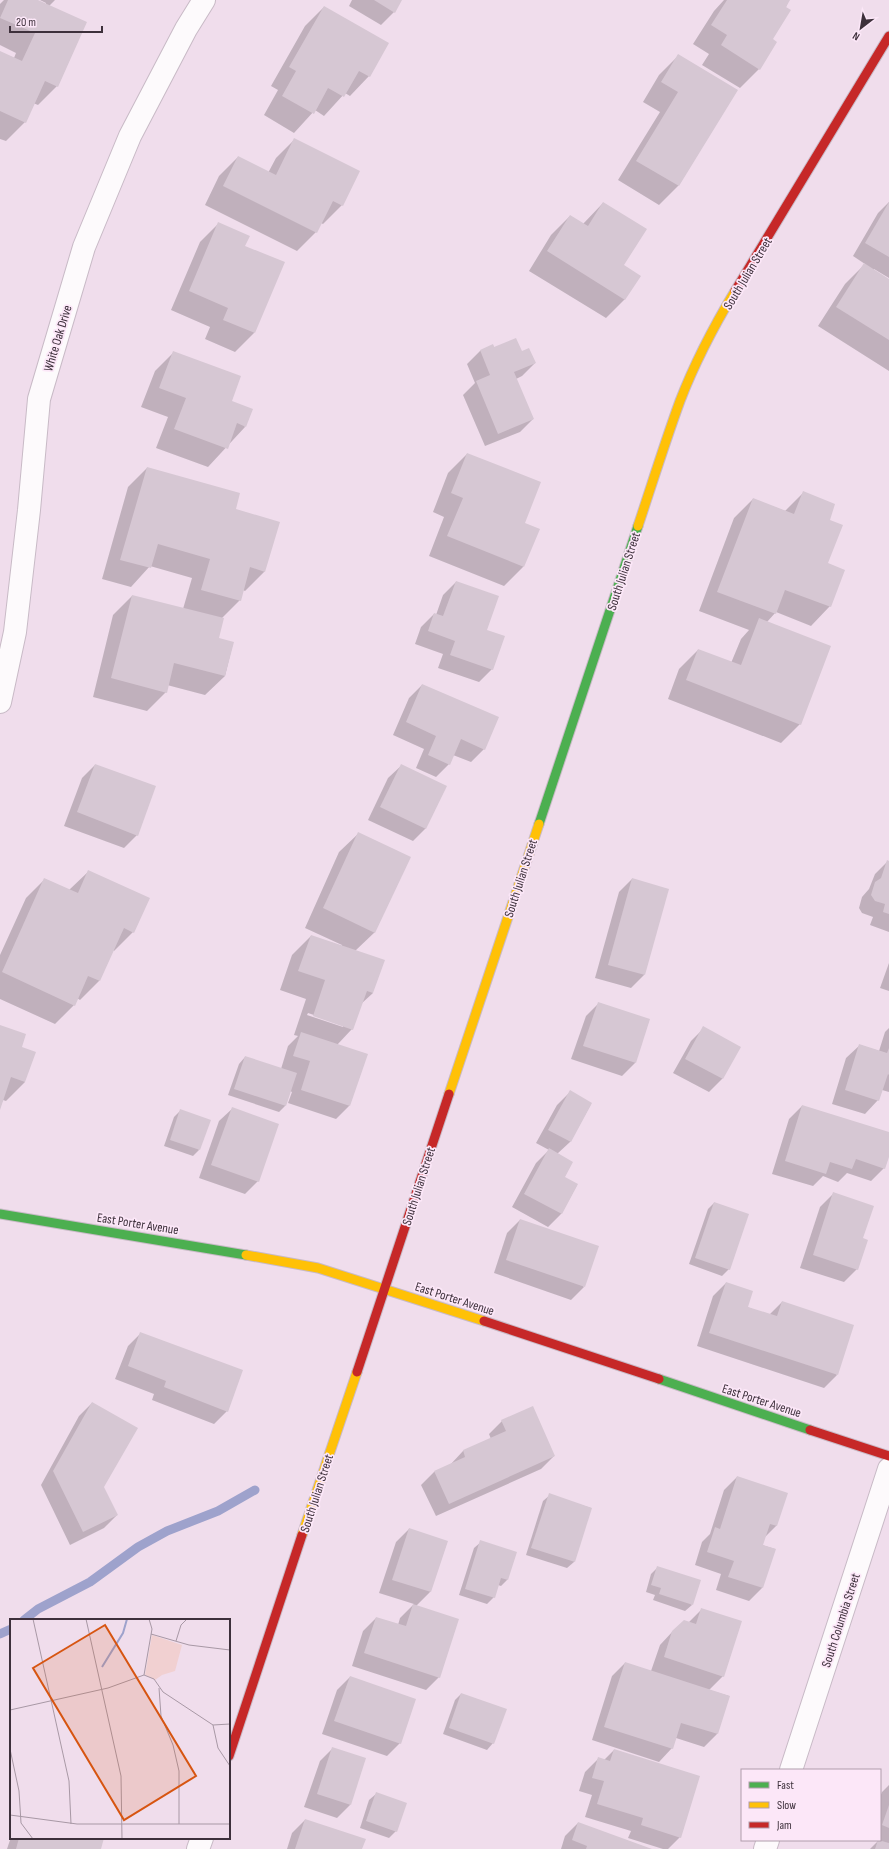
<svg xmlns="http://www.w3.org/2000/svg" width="889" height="1849" viewBox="0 0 889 1849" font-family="'Sofia Sans Condensed',sans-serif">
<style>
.shadow{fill:#0003;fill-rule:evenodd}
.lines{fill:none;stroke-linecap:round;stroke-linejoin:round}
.stream{stroke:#9ea2cc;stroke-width:9}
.building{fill:#d6c7d3}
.street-casing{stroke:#c8bac6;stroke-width:24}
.fast-casing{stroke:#c8bac6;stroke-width:11}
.slow-casing{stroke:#c8bac6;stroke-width:11}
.jam-casing{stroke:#c8bac6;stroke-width:11}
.street{stroke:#fdfafc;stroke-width:22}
.fast{stroke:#4caf50;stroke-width:9}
.slow{stroke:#ffc107;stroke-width:9}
.jam{stroke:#c62828;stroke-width:9}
.labels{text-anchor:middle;stroke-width:3.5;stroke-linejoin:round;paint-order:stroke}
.street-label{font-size:13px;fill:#3d303b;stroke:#fce7f8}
.inset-river{fill:none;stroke:#9ea2cc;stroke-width:2}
.inset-road{fill:none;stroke:#a898a5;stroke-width:1}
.view{fill:#d75511;fill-opacity:0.15;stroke:#d75511;stroke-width:2}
.inset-edge{fill:none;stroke:#3d303b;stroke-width:2}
</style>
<rect width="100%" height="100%" fill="#f0ddec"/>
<g class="shadow">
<polygon points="4,0 35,0 46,5 46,3 40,0 55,0 49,6 57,86 38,105 33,103 25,122 6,141 0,139 0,52 14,58 16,53 0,45 0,4"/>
<polygon points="352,0 401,0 394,12 381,25 349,6"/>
<polygon points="724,0 789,0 759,69 740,88 702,65 709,54 693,44 714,11"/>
<polygon points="324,7 369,76 350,96 345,93 324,116 315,110 294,133 264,115 278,90 271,86 305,26"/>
<polygon points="678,56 736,90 678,186 659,205 618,180 660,112 643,102 659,75"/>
<polygon points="295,139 342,205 323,224 321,223 316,232 297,251 205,205 219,176 238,157 268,173 276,158"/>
<polygon points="889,202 889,278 874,269 873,271 889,280 889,371 818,326 845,284 865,264 853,256 878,213"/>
<polygon points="603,203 623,266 625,299 606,318 529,271 551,235 570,216 583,224"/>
<polygon points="219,223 244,246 254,333 235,352 205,339 210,327 171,310 200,242"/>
<polygon points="493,345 494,348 521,352 535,363 522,376 516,379 533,419 520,432 485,446 463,395 475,383 467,364 480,351"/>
<polygon points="174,352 231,402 245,427 208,467 156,448 168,417 141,407 155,371"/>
<polygon points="467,454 523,523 523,567 504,586 429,556 444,517 433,512 448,473"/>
<polygon points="147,468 234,510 265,571 245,591 243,590 240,600 221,619 218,639 233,643 225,676 205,695 167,685 166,692 147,711 93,697 113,615 132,596 183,609 192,578 150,566 131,587 102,579 128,487"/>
<polygon points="803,493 829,520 827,564 830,606 811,626 776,612 767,622 800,724 781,743 668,699 679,669 698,650 731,663 741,639 749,630 699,611 734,518 753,499 785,511"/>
<polygon points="456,582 486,630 492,669 479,682 438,668 443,654 415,644 421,627 434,614 436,615 443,595"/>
<polygon points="422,685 484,749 471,762 453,755 449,764 436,777 416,768 424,749 393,735 409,698"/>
<polygon points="95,765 137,835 124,848 64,826 82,778"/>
<polygon points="402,765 426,828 413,841 368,820 388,778"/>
<path d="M359 833 375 932 355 951 373 993 361 1004 352 1029 337 1045 366 1054 349 1106 336 1119 288 1103 292 1092 290 1091 285 1106 279 1112 228 1095 239 1064 245 1057 281 1069 288 1046 298 1036 294 1035 306 999 280 990 292 955 311 936 342 946V945L305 928 339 852ZM308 1013 343 1025V1027L307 1015Z"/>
<polygon points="888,861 889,862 889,932 870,925 873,917 862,913 859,908 862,897 869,889 875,874"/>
<polygon points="89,871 133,932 114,951 113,950 99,981 80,1000 77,998 74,1005 55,1024 0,999 0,955 26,898 45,879 69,890"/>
<polygon points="632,879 644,975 631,988 595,978 619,892"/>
<polygon points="889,963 889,991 880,988"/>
<polygon points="599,1003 649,1020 635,1063 622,1076 571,1059 586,1016"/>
<polygon points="0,1026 21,1047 25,1082 6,1101 3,1100 0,1107"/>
<polygon points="704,1028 739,1047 722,1079 709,1092 673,1073 691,1041"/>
<polygon points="889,1028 889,1092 882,1090 878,1100 865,1114 832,1104 846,1058 860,1045 879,1051 885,1032"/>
<polygon points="570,1092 591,1104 570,1142 557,1154 563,1177 577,1185 561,1214 548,1227 512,1207 536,1163 549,1150 536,1143 557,1105"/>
<polygon points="802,1106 889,1133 889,1154 884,1168 871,1181 847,1173 838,1182 823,1176 813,1186 772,1174 789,1119"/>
<polygon points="233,1108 258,1181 245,1194 199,1178 219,1121"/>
<polygon points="181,1110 199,1150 193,1156 164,1146 174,1117"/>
<polygon points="834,1193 862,1238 857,1269 844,1282 800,1268 820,1207"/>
<polygon points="714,1203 729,1269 722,1276 689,1264 708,1209"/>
<polygon points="520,1220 584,1287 571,1300 494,1273 507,1233"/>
<polygon points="726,1283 747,1307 769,1315 782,1302 837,1375 824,1388 697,1346 713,1296"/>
<polygon points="141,1333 227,1411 214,1424 152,1400 154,1394 115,1379 128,1346"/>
<polygon points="92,1403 103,1487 117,1515 104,1528 70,1545 41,1485 79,1416"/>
<polygon points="502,1421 554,1456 541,1469 436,1516 421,1485 434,1472 450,1465 463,1451 491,1439 489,1434"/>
<polygon points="737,1477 777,1525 765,1537 762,1545 775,1549 762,1588 749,1601 716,1590 721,1574 695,1565 702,1542 710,1534 724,1490"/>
<polygon points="550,1495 591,1508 574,1562 567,1568 526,1555 543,1501"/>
<polygon points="409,1529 447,1542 430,1592 416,1606 439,1677 426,1690 352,1666 363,1631 376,1618 398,1625 400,1618 414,1604 379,1593 396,1542"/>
<polygon points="481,1542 516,1553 507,1580 501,1586 498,1585 494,1597 487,1604 459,1595 474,1548"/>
<polygon points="658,1567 692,1605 685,1611 653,1600 655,1595 646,1592 651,1574"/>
<polygon points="701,1610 723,1676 709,1690 729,1696 717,1734 704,1747 676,1738 672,1748 659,1762 592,1740 612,1676 625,1663 651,1671 660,1645 673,1631 689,1622"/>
<polygon points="350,1677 400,1743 387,1756 322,1734 337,1690"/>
<polygon points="461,1694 493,1743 487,1750 443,1734 455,1700"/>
<polygon points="333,1748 350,1805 337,1818 304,1807 320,1761"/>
<polygon points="614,1750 680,1837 668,1849 663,1849 628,1838 631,1831 585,1817 592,1795 579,1791 585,1772 598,1759 604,1760"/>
<polygon points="889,1785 889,1849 870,1849 878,1841 874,1840 880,1840 880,1797 882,1792"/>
<polygon points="376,1794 396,1831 389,1838 360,1828 369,1800"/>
<polygon points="305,1820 361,1849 287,1849 292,1833"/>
<polygon points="578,1823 650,1849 561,1849 565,1836"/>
<polygon points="11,1837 11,1838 103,1838 100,1849 7,1849"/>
</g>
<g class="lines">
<g class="stream">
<polyline points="24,1620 38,1609 90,1582 138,1547 167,1531 218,1511 255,1490"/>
<polyline points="0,1634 11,1629"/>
</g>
</g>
<g class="building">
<polygon points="8,0 38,0 87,22 58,87 45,81 26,123 0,111 0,51 22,61 35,33 0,18"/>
<polygon points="374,0 402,0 395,13"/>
<polygon points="727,0 790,0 786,7 791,10 773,39 777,42 760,70 721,45 727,35 711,25"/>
<polygon points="324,6 389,43 370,77 359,71 344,97 328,88 314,114 282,96 296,71 289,67"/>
<polygon points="678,54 738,90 679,186 636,161 678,92 661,82"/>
<polygon points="294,138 360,171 343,206 333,201 317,233 223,186 238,156 276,175"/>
<polygon points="603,202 647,229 624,265 641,276 625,300 547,251 570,215 588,226"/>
<polygon points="889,202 889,257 865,243"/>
<polygon points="218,222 250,236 245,246 285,262 255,333 223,320 228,308 189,291"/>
<polygon points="864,263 889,279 889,340 836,307"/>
<polygon points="516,338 522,351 529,348 536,363 514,372 534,419 498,434 476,381 490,375 480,350 493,344 494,347"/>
<polygon points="173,351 241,376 232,401 253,409 246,427 237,423 228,449 174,429 186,398 159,388"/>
<polygon points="467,453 541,482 525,523 540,529 524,567 447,536 463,498 451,493"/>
<polygon points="147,467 240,493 236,509 280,522 265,572 250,567 241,601 201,590 210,559 158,544 151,568 120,560"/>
<polygon points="803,491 835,504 830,520 843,525 828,563 845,570 831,607 785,590 776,614 717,592 753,498 794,514"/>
<polygon points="456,581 499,596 487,630 505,636 493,670 450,655 455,641 428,631 434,613 443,616"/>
<polygon points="132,595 224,618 219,638 234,642 225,676 174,663 167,693 111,678"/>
<polygon points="759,618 831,646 801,725 686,680 698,649 741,665"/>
<polygon points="422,684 499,717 485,750 461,739 450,765 428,755 436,736 406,722"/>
<polygon points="95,764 156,786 138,836 77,812"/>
<polygon points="401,764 447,786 426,829 380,807"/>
<polygon points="358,832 411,857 375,933 323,908"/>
<polygon points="887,860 889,861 889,914 883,912 885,904 875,901 871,895 875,882 881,878"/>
<polygon points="88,870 150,898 134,933 124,928 100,981 88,976 75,1006 2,972 44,878 78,893"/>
<polygon points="632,878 669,889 645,975 608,965"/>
<polygon points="311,935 385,960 373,993 367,991 353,1030 313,1016 325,980 298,971"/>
<polygon points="598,1002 650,1019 636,1063 583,1046"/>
<polygon points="0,1025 26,1034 22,1047 36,1052 25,1082 11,1077 0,1110"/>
<polygon points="703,1026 741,1047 723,1079 685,1059"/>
<polygon points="301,1032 368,1054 350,1106 301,1090 310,1061 293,1056"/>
<polygon points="859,1044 887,1053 889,1048 889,1075 888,1074 879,1101 845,1090"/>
<polygon points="245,1056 297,1073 286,1106 234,1089"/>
<polygon points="570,1090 592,1103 571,1142 548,1130"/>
<polygon points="802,1105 889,1132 889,1157 885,1169 856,1159 852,1169 830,1162 826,1174 785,1161"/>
<polygon points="232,1107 279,1124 259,1182 211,1165"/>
<polygon points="180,1109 211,1120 200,1150 170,1140"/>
<polygon points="549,1148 573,1162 565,1177 578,1184 562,1214 524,1194"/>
<polygon points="833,1192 874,1206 863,1238 868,1240 858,1270 813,1255"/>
<polygon points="714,1202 749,1214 730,1270 695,1258"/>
<polygon points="520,1219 599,1246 585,1287 506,1260"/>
<polygon points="726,1282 753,1291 748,1307 777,1316 782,1301 854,1325 838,1375 709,1333"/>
<polygon points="140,1332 243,1370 228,1412 164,1387 166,1381 128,1366"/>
<polygon points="92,1402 138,1428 104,1487 118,1515 83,1532 53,1471"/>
<polygon points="533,1406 555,1456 449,1504 434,1471 465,1457 463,1450 506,1431 501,1420"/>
<polygon points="737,1476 788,1493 777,1526 770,1524 763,1545 776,1549 763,1588 728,1577 734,1561 707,1552 715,1527 720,1529"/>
<polygon points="549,1493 592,1508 575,1562 531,1548"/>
<polygon points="409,1528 448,1541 431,1592 392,1580"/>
<polygon points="480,1540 517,1552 508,1580 501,1578 495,1598 465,1589"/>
<polygon points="657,1566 701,1580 693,1605 659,1594 661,1588 651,1585"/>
<polygon points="413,1604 459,1619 440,1678 364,1653 376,1617 406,1626"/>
<polygon points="701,1608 742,1621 724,1677 664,1657 672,1631 684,1620 696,1624"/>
<polygon points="625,1662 730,1696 718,1734 681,1723 673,1749 604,1727"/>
<polygon points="350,1676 416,1699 401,1744 334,1721"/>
<polygon points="461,1693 507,1709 494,1744 449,1728"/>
<polygon points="332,1747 366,1758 351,1805 317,1794"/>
<polygon points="614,1749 700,1776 681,1838 641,1825 643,1818 597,1804 604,1781 592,1778 598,1757 610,1761"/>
<polygon points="376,1792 407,1803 397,1832 366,1821"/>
<polygon points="889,1805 889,1828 882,1825"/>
<polygon points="305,1819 366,1839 362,1849 295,1849"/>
<polygon points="578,1822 652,1849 586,1849 587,1846 572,1840"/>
<polygon points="19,1838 104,1838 101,1849 16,1849"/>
<polygon points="878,1840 889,1843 889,1849 875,1849"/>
</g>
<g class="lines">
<defs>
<g id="street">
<polyline points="0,702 15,632 29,510 39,399 84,247 130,136 186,29 204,0"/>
<polyline points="791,1770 889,1469"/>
<polyline points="198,1849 202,1838"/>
<polyline points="765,1849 768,1840"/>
</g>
<g id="fast">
<polyline points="539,824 638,526"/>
<polyline points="0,1214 246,1255"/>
<polyline points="659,1379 810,1430"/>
</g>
<g id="slow">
<path d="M638 526C652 484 665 442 680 401 695 362 714 326 735 291"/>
<polyline points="449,1094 539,824"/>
<polyline points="246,1255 318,1268 484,1321"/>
<polyline points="302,1535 357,1372"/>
</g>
<g id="jam">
<polyline points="735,291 889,36"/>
<polyline points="484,1321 659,1379"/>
<polyline points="357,1372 449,1094"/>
<polyline points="810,1430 889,1456"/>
<polyline points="229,1756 302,1535"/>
</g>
</defs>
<use href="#street" class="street-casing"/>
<use href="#fast" class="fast-casing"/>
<use href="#slow" class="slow-casing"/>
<use href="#jam" class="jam-casing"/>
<use href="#street" class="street"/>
<use href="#fast" class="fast"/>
<use href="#slow" class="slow"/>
<use href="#jam" class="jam"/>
</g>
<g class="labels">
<g class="street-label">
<text transform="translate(747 273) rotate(-59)" y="5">South Julian Street</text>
<text transform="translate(57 338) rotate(-73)" y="5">White Oak Drive</text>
<text transform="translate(623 571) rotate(-72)" y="5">South Julian Street</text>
<text transform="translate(520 878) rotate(-72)" y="5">South Julian Street</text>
<text transform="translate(418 1186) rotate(-72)" y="5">South Julian Street</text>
<text transform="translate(138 1223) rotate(9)" y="5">East Porter Avenue</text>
<text transform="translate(455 1298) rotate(18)" y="5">East Porter Avenue</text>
<text transform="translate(762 1400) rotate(18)" y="5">East Porter Avenue</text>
<text transform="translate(316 1493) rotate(-72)" y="5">South Julian Street</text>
<text transform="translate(840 1620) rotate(-72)" y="5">South Columbia Street</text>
</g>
</g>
<g transform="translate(10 1619)">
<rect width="220" height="220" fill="#f0ddec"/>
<path d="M142 16 172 26 165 52 152 56 145 61 135 56Z" fill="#f1d0d1"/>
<path class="inset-river" d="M92 48 113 14 117 0"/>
<path class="inset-road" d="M23 0 59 162 61 205M76 0 111 157 112 220M141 15 179 26 220 31M166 22 171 6 177 0M134 56 142 10 139 0M149 69 151 97 163 126 169 152V205M0 91 98 69 134 56 144 60 153 73 203 106 220 105M203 106 208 129 220 147M0 130 9 172 11 204 23 220M0 196 67 205H220"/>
<path class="view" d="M95 6 186 157 114 201 23 49Z"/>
<rect width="220" height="220" class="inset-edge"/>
</g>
<rect x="741" y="1769" width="140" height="72" fill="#fce7f8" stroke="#b09eac"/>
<rect x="749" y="1782" width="20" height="6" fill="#4caf50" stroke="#b09eac"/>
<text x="777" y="1789" font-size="12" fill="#3d303b">Fast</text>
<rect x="749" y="1802" width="20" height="6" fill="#ffc107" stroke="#b09eac"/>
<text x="777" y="1809" font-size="12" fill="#3d303b">Slow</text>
<rect x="749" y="1822" width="20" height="6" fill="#c62828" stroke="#b09eac"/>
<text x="777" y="1829" font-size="12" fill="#3d303b">Jam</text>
<g transform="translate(861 28) rotate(211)" stroke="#fce7f8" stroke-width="3" paint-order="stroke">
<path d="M0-3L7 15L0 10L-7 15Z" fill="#3d303b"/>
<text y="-6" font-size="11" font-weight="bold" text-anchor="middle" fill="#3d303b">N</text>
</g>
<path d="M10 26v6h92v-6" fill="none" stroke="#3d303b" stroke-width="2"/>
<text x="16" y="26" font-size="12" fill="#3d303b" stroke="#fce7f8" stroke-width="3" paint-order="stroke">20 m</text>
</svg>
